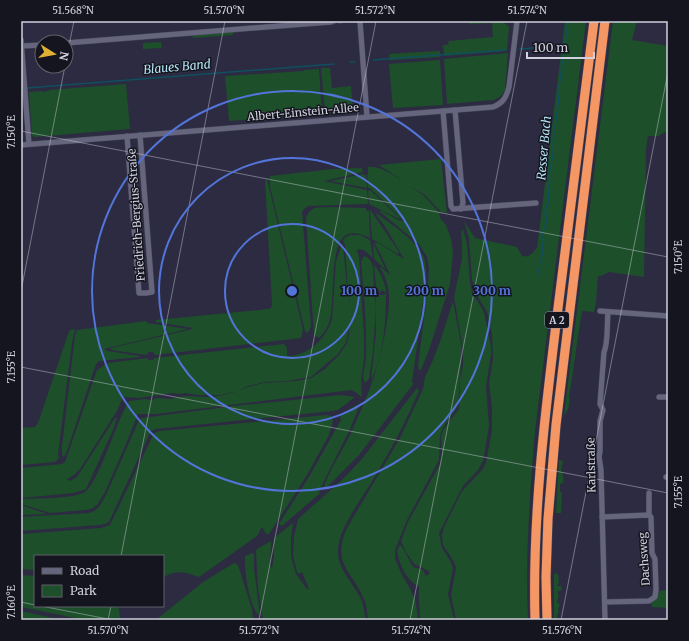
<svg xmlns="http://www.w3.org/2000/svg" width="689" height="641" viewBox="0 0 689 641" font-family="Merriweather,serif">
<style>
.green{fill:#1d4f2a}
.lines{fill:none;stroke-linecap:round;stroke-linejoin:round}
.stream{stroke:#0f4f5f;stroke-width:1.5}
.street-tunnel{stroke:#454459;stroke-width:5;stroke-dasharray:5 2.5;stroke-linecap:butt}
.street-casing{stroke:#49485a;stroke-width:6}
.highway-casing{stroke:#49485a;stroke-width:10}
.street{stroke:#66657e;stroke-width:5}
.highway{stroke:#f59665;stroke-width:9}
.ticks{fill:none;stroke:#d0d0de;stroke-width:1;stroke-opacity:0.45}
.ring{fill:none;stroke:#5375da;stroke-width:2}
.labels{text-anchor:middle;stroke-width:3;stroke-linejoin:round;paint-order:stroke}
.shield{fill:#15151f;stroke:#9898a5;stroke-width:1}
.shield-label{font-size:10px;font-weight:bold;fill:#d0d0de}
.street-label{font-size:11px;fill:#d0d0de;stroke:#15151f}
.water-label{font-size:12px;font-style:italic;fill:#b2e4f5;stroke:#15151f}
.centre{fill:#5375da;stroke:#15151f;stroke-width:2}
.ring-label{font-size:12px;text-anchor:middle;font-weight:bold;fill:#5375da;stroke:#15151f;stroke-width:3;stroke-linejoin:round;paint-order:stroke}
.neatline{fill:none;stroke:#d0d0de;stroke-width:1.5}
.ticks-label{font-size:10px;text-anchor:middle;fill:#d0d0de}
</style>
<rect width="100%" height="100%" fill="#2c2b41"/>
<g class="green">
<polygon points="469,21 502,21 509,27 507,51 444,56 443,45 447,45 449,43 448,41 493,37 492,23 469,24"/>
<path d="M565 21H586L535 431C530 493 525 557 528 620H456L451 595 456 568 454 562 443 545 442 535 444 527 462 491 482 470 486 463 492 430V409L489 383 493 359 492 334 487 312 479 299 472 280 469 239 464 221 475 238 517 247 522 256C530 258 532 253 537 248Z"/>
<path d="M613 21H637L632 40 668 46V131L658 136H648L646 149 644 277 609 272 601 276H598L596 303 594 312 582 311C577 340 574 368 569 397 571 401 568 412 564 415Z"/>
<polygon points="233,32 233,35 193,38 192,35"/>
<polygon points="161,42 162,48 143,49 143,43"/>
<polygon points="440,51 440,57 390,60 389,54"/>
<polygon points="508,53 505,90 501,96 494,100 447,104 444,59"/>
<polygon points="440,60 443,105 393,108 389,64"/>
<polygon points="321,68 330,68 332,88 351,86 353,111 325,113"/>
<polygon points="319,69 322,114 229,121 225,76 304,71 304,70"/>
<polygon points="126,84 130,129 35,137 32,136 29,92 43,91 43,92 49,91 49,90"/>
<path d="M441 159 447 213 441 212 425 195 410 186 423 195 439 212 440 218 446 225 451 239 453 252 450 284 429 350 421 370H419L418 366 428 284 429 268 427 257 419 244 379 211H382L398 220 404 221 370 188H368L367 175 368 174V167C380 165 392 175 402 180L379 165Z"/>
<polygon points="362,168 363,172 324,181 367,190 368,204 308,206 302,211 311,326 308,333 305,331 270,187 270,176 333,169"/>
<polygon points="363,174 363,175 366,175 367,188 330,181"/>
<polygon points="267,179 303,329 301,338 155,355 153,352 148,352 148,354 146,355 111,350 111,348 189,330 193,328 156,322 156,320 268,309 271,308 272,304 265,181"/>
<polygon points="370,190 400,218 399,219 369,204 368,191"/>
<path d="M330 207 366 208V211H369L370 238C363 235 354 231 346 235 328 246 336 304 329 323 327 329 323 334 319 338L314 335 306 218C311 205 318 208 330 207Z"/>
<polygon points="370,211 371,211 399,252 398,254 372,239"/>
<path d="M375 213 379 215C393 226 418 241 424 258 426 265 426 273 426 280L412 382 414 383 359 455 326 488 324 487 325 483C333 464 345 447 353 428 369 394 382 359 387 321 390 302 391 284 380 268L381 267 390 275 381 255 374 242 380 244 404 259 386 228Z"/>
<path d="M463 229 467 244 470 283 472 292 484 312 491 347V355L486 386 489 426 483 461 478 470 463 486 439 533 442 548 451 562 453 569 448 594 454 620H420C420 609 418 598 419 587 406 580 399 564 397 550L400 545 403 548 413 567 423 570 426 576 429 574V571L414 564 406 552 401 541 408 522 440 464 442 457 441 437 443 430 459 409 460 380 463 365V349L454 297 462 259V244L461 232Z"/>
<path d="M350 235H360L370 240 373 258 364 250 358 249 357 251 359 257 364 337V359L361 379 362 397 352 390 156 414H138L126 444 105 492 97 505 91 509 86 510 50 513 21 504V499C36 498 73 499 85 492 98 484 118 417 129 401L144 399 151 400 157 398 170 399 184 396 208 397 219 396 239 391 245 388 263 383 297 381 311 378 325 369 339 355 347 343 349 334 350 323 346 342 338 354 311 377 287 381 264 382 245 387 239 391 220 395H198L185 393 179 394 172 393 139 398 123 397 117 411 80 469 74 475 67 479 70 481 77 477 115 418H117L113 430 86 489 74 493 21 498V468L62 464 65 462 97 370 108 363 148 358V360H153L154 358 284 344 287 348V356C309 356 325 339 332 320L336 262 342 243 343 245 349 307 345 245 343 240 346 237Z"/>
<polygon points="373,243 385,268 385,269 374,259"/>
<path d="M364 256C376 259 373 277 374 287L371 290 372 297H375L376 309 373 351 369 379 365 383C361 376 365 367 366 359 367 326 364 294 361 262Z"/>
<path d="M374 265C381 273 385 282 386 293L382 290 379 293V290L376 287Z"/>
<path d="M379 294 382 295 386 294C386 320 384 357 371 380L376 332V297H379Z"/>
<path d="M453 301 462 349 458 406 442 429 440 436 439 460 407 520 395 550V559L402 575 408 585 415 599 417 611 418 620H368C367 613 367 605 364 599 352 570 331 565 347 528L400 438 423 389 425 377 433 360 441 339Z"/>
<polygon points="146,321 147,323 188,329 104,349 108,351 140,356 140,357 99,361 96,364 66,454 63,457 62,454 62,446 75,335 77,330"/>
<polygon points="75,329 72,343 58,454 59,458 55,462 21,465 21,428 35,427 38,423 68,334 70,330"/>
<path d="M417 388 419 391C407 419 393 446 377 473 366 493 338 528 338 550 337 569 354 584 361 599 364 605 364 613 366 620H263L258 589 256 551 257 549 271 541 270 565 272 568 274 556V538L293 523 291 538V557L296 574 307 589H309L302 572 299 574 297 572 293 555 294 536 298 519 342 480 361 460Z"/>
<polygon points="341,395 355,397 338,410 333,411 156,429 151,431 149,435 109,522 105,524 99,525 21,531 21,517 89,513 94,511 99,507 106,495 139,420 142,418 234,406"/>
<polygon points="360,404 350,429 321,487 319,494 282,526 279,524 309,477 341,420 340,417 351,408"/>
<path d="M326 415 331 416 333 421 329 435 307 475 269 534H266L262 527 257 536 199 577C186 572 175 569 163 578V556H35V570L21 569V534L101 528 110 525 154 433 160 431Z"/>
<path d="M559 460 563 461 561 471C563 474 564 479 563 483L560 484V491L562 493 561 513H556Z"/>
<polygon points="21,505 47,514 21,515"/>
<path d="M252 553 254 554V568L260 616C249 608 244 569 245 556Z"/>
<polygon points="234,563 238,565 252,609 253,620 156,620 203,582"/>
<polygon points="556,573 558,575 559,582 557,586 561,586 562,590 557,592 559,596 557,601 560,605 558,609 559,611 557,616 558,620 554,620 554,574"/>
<polygon points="21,575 35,576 35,606 112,606 119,608 120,620 85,620 21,607"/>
<polygon points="668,590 668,608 652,607 651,602 657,598 658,591"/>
<polygon points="21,611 62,620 21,620"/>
</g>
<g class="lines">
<g class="stream">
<polyline points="520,49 546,47"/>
<polyline points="373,60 506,50"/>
<polyline points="350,62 355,62"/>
<polyline points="27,88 334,64"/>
<path d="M540 264 543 252 542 245 544 240 541 236C544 228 550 218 545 210L549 201 548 188 550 183 549 176 553 155 554 128C556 124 560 93 559 87L568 21"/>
<polyline points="538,274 539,268"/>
</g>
<polyline class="street-tunnel" points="331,22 342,21"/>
<defs>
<g id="street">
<polyline points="360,21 367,117"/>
<polyline points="317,23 331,22"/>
<polyline points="21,40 29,144"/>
<polyline points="66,43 317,23 317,21"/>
<polyline points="21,46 42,45"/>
<polyline points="455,110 463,203 461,209"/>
<polyline points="443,111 451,206 453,209 536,203"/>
<polyline points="127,136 139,293 146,293 152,292 140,135"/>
<path d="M21 145 493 107C503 103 506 98 509 87L517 21"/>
<polyline points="600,311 668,316"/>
<polyline points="659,397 668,397"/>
<polyline points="666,477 668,477"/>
<polyline points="649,493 649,515"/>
<polyline points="602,517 649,515 651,517 652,553 655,559 656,589 655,597 649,601 605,602"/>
<path d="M605 620 601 470 599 457 600 451V421L603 410 600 404 604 352C608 344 607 323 608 312"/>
</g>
<g id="highway">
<path d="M535 620C532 513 546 406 559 300 571 207 582 114 594 21"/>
<polyline points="547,620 546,577 548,519 556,425 605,21"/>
</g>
</defs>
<use href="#street" class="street-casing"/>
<use href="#highway" class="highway-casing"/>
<use href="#street" class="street"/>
<use href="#highway" class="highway"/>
</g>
<path class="ticks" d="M664 21 668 22M66 60 74 21M21 131 668 257M21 291 65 66M21 367 668 493M121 556 225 21M21 602 35 605M41 606 113 620M108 620 111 606M259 620 376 21M410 620 527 21M561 620 668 72"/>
<g class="ring">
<circle cx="292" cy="291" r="67"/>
<circle cx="292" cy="291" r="133"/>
<circle cx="292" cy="291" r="200"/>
</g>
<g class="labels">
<rect class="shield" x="545" y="312" width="24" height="16" rx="3"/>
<g class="shield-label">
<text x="557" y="324">A 2</text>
</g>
<g class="street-label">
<text transform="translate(303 112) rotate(-5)" y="4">Albert-Einstein-Allee</text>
<text transform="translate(136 215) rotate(-94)" y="4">Friedrich-Bergius-Straße</text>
<text transform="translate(591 465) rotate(-91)" y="4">Karlstraße</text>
<text transform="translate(644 559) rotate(-94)" y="4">Dachsweg</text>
</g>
<g class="water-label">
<text transform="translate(177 67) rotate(-5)" y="4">Blaues Band</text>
<text transform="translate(544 148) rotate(-85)" y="4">Resser Bach</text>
</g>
</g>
<circle cx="292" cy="291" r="6" class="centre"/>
<g class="ring-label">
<text x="359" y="295">100 m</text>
<text x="425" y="295">200 m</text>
<text x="492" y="295">300 m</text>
</g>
<rect width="689" height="641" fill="none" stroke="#15151f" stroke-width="44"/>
<rect x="34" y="555" width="130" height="52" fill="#15151f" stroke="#60606b"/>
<rect x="42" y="568" width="20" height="6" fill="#66657e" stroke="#60606b"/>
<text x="70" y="575" font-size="12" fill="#d0d0de">Road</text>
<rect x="42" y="585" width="20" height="12" fill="#1d4f2a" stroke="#60606b"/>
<text x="70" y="595" font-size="12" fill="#d0d0de">Park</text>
<g transform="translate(54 54) rotate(101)"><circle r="19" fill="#15151f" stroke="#60606b"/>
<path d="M0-3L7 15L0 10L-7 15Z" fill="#dfb034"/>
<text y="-6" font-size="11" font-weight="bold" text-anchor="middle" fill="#d0d0de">N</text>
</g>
<path d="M527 52v6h67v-6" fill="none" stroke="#d0d0de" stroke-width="2"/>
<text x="533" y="52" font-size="12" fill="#d0d0de" stroke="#15151f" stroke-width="3" paint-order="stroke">100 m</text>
<rect x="22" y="22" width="645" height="597" class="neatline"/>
<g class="ticks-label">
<text x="73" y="14">51.568°N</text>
<text x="224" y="14">51.570°N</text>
<text x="375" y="14">51.572°N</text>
<text x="527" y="14">51.574°N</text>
<text transform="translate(11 132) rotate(-90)" y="4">7.150°E</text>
<text transform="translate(678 257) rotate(-90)" y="4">7.150°E</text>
<text transform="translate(11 367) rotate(-90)" y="4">7.155°E</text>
<text transform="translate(678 492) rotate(-90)" y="4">7.155°E</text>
<text transform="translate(11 602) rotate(-90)" y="4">7.160°E</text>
<text x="108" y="634">51.570°N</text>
<text x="259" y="634">51.572°N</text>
<text x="411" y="634">51.574°N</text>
<text x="562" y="634">51.576°N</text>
</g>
</svg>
